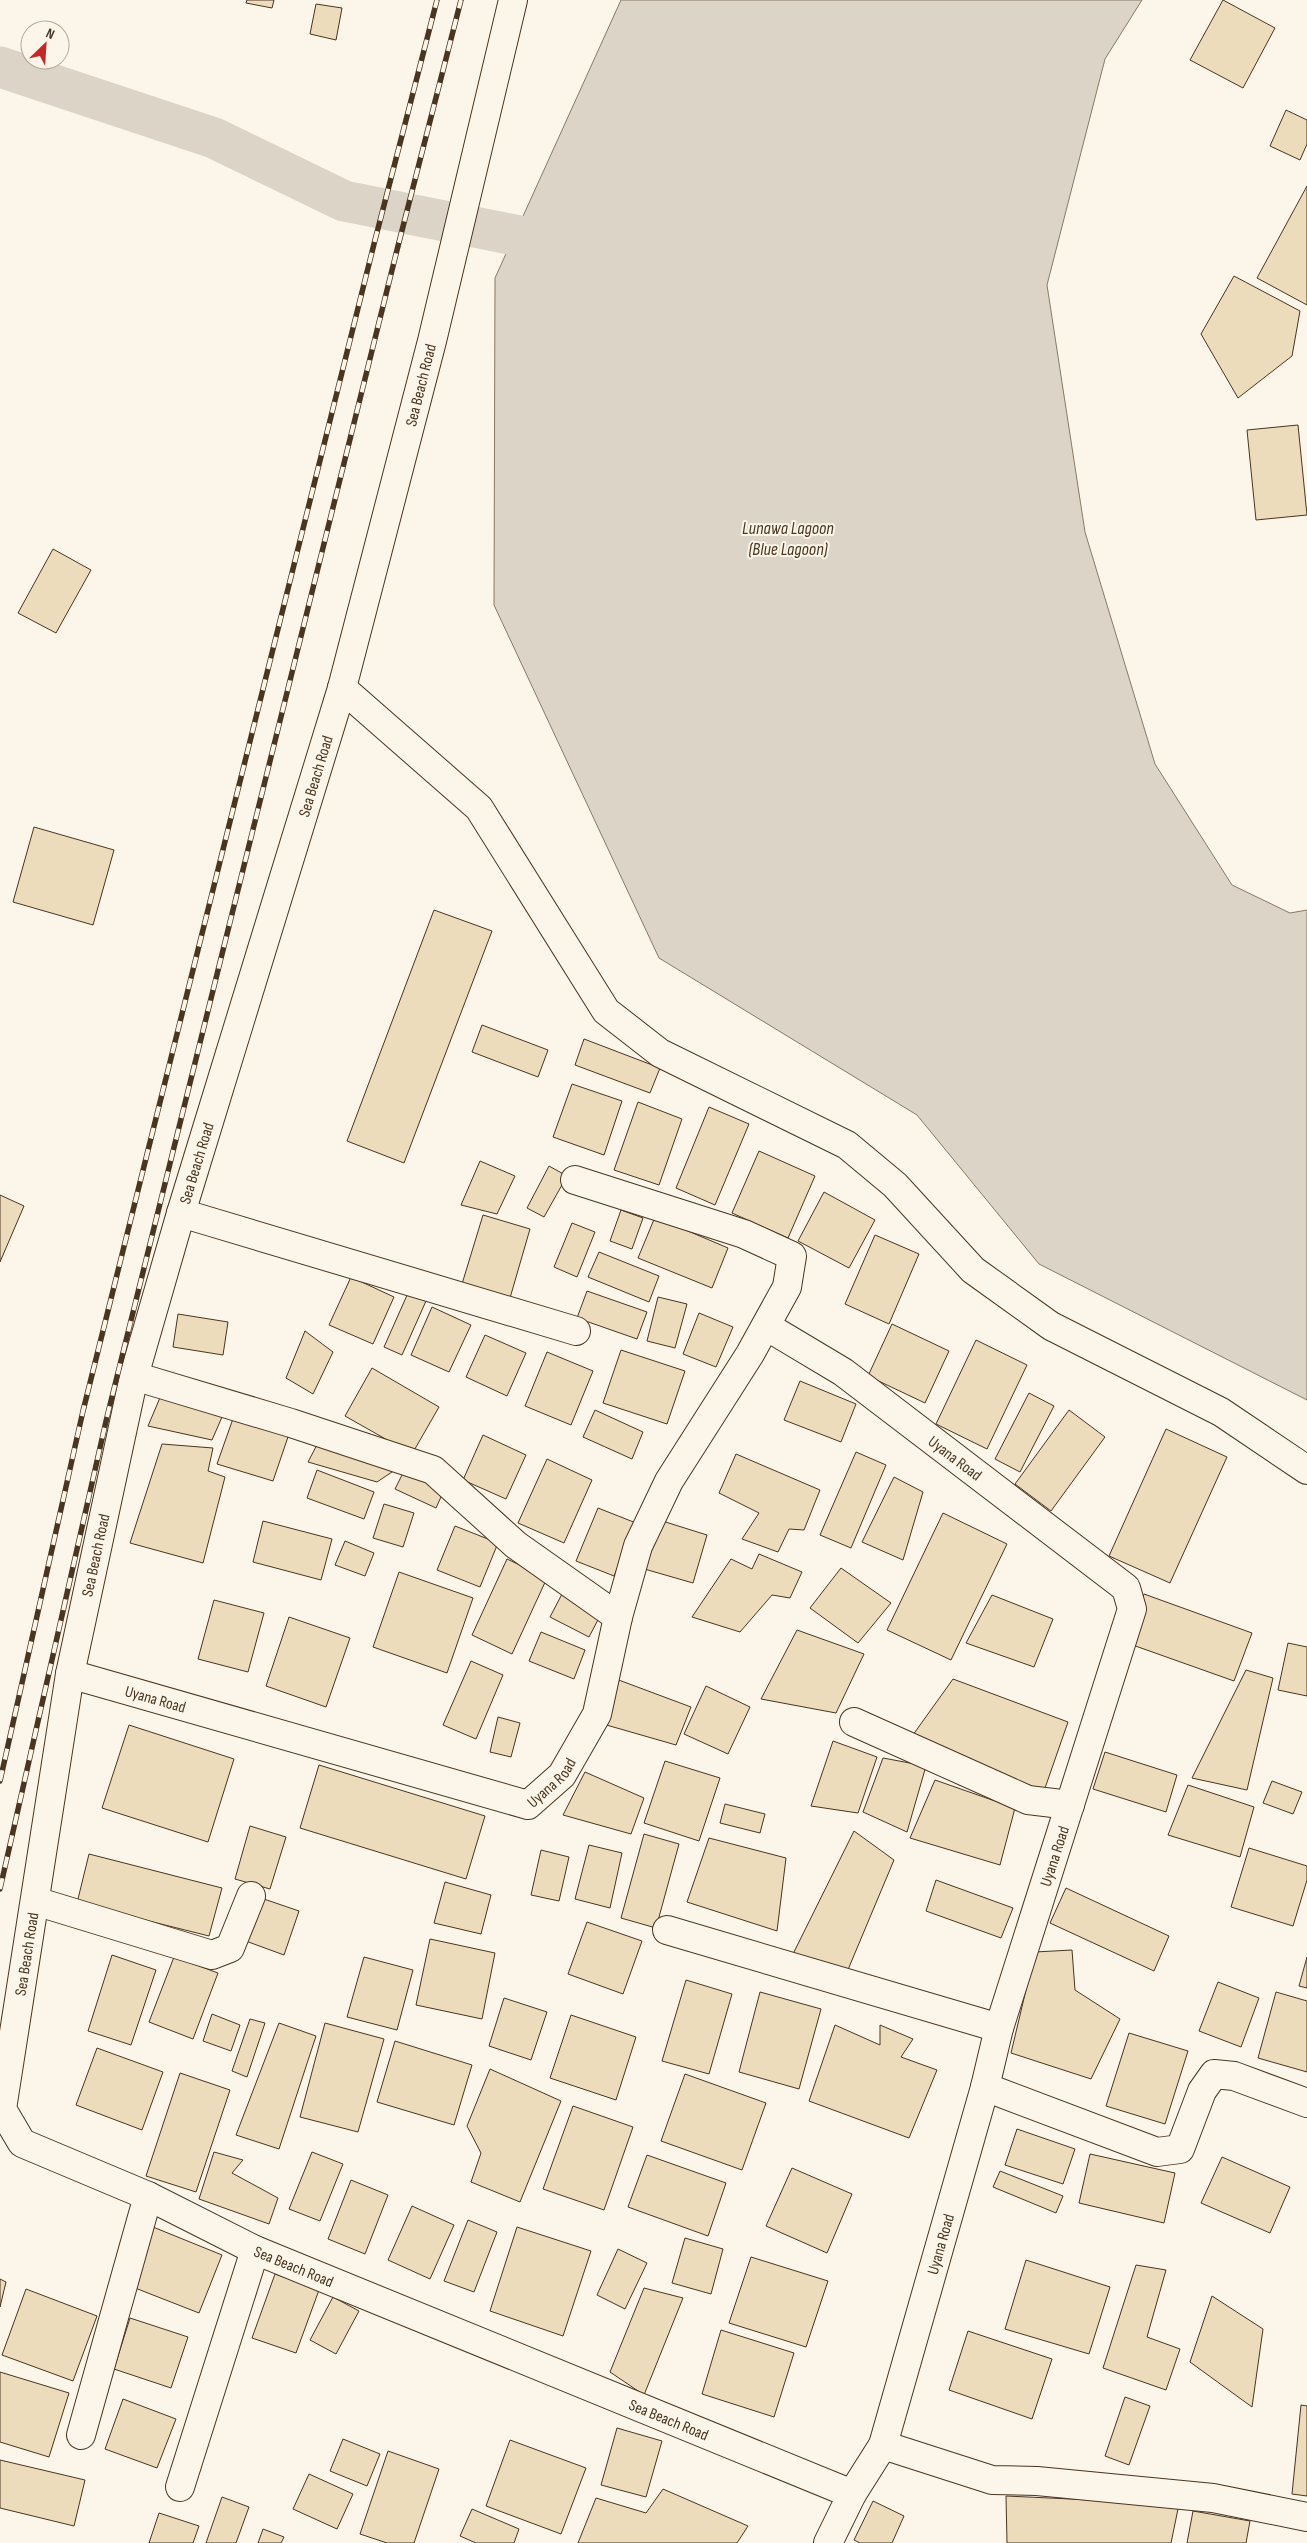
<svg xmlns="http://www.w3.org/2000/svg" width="1307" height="2543" viewBox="0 0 1307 2543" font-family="'Sofia Sans Condensed',sans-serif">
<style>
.water{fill:#dcd4c6;stroke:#887966}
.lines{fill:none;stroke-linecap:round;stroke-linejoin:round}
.canal{stroke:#dcd4c6;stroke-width:41}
.building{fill:#ecdcbc;stroke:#4a3520}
.minor-casing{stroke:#4a3520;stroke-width:30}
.tertiary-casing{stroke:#4a3520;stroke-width:30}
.minor{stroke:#fbf6e9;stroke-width:28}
.tertiary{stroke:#fbf6e9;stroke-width:28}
.rail-casing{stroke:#4a3520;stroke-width:5.5}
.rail{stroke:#fbf6e9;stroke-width:4;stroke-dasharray:11;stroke-linecap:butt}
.labels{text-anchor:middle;stroke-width:4;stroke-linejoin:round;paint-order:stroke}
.street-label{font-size:16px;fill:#4a3520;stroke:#fbf6e9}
.water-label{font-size:18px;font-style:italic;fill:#4a3520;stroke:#fbf6e9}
</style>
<rect width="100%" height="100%" fill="#fbf6e9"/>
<polygon class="water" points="621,0 1142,0 1105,59 1047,285 1085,532 1155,764 1232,885 1290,913 1307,910 1307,1400 1039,1264 917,1115 659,958 494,605 495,278"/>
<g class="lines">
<polyline class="canal" points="0,67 214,138 344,201 570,246"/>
</g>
<g class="building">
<polygon points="247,0 274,0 272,8 246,3"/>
<polygon points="1223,0 1275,28 1243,88 1190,60"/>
<polygon points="316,4 342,8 336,40 310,34"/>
<polygon points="1286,110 1307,120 1307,144 1300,160 1270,146"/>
<polygon points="1307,186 1307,305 1257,278"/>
<polygon points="1234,276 1300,311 1292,356 1238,398 1201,334"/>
<polygon points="1298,425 1307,515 1256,520 1247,430"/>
<polygon points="53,549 91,570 56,633 18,613"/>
<polygon points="34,827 114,850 93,925 13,902"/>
<polygon points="434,910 492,931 404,1163 347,1141"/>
<polygon points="482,1025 548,1050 538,1077 472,1052"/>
<polygon points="584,1039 660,1068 650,1093 575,1065"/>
<polygon points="572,1084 622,1101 604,1155 553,1137"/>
<polygon points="638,1102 682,1119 659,1185 614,1170"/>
<polygon points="709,1107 749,1124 715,1205 676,1188"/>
<polygon points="759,1151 815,1176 788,1238 732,1213"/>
<polygon points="480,1161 515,1176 497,1214 461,1205"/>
<polygon points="549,1166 567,1176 544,1217 527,1208"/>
<polygon points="824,1192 875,1220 849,1268 798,1241"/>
<polygon points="0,1195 24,1206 0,1262"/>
<polygon points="621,1210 643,1218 632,1249 610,1241"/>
<polygon points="483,1215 530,1229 510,1298 462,1284"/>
<polygon points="655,1217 728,1248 712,1288 638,1258"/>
<polygon points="572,1223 595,1232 577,1277 554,1267"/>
<polygon points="875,1235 919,1254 889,1324 845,1304"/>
<polygon points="599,1252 659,1276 649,1302 588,1277"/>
<polygon points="351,1277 394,1297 373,1344 329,1325"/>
<polygon points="587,1291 647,1312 637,1339 577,1318"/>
<polygon points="408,1293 426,1301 402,1355 384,1347"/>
<polygon points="658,1297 687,1304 675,1348 647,1341"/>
<polygon points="432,1307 471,1325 449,1372 411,1355"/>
<polygon points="699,1313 733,1327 716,1367 683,1354"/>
<polygon points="178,1314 228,1322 223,1355 173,1347"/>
<polygon points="892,1324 949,1351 925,1403 868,1376"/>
<polygon points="305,1331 333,1352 313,1394 286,1378"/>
<polygon points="485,1335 526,1353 507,1396 466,1377"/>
<polygon points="976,1340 1027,1365 987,1449 936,1424"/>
<polygon points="621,1350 685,1371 667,1424 603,1403"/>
<polygon points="547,1352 593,1371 571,1425 525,1406"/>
<polygon points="372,1368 439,1407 412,1454 345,1416"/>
<polygon points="800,1381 856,1404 841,1442 784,1420"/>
<polygon points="162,1393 222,1417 212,1440 148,1426"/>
<polygon points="1029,1393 1054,1406 1020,1472 995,1459"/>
<polygon points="595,1410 643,1432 632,1459 583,1437"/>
<polygon points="1069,1410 1105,1437 1051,1511 1015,1484"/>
<polygon points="235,1413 290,1431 273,1481 217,1464"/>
<polygon points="1166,1429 1227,1457 1170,1583 1109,1556"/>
<polygon points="483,1435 526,1455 506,1499 463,1480"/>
<polygon points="321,1437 395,1470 377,1482 308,1462"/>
<polygon points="162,1444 213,1448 208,1471 225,1477 203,1563 130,1543"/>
<polygon points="856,1452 886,1465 851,1548 820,1535"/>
<polygon points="736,1454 820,1490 804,1530 789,1529 778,1552 742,1539 759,1513 719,1493"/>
<polygon points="547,1459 592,1480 564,1543 518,1523"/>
<polygon points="405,1469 445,1488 436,1508 395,1489"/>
<polygon points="317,1470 374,1492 364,1519 307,1498"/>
<polygon points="894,1477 923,1492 903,1560 862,1542"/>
<polygon points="384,1504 414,1513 403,1547 373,1538"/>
<polygon points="598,1508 636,1523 614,1576 576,1561"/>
<polygon points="943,1513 1007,1544 951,1660 887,1630"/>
<polygon points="656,1519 707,1535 693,1583 641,1568"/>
<polygon points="263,1521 332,1539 321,1580 253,1562"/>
<polygon points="455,1526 498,1543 480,1587 437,1570"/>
<polygon points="345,1541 374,1553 365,1576 335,1565"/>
<polygon points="759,1554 802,1572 790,1598 772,1595 740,1632 692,1617 731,1559 752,1569"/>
<polygon points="507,1559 547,1578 512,1654 472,1635"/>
<polygon points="841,1568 891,1603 858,1643 810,1608"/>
<polygon points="399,1572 473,1598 447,1673 373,1647"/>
<polygon points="562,1594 601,1614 589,1637 550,1617"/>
<polygon points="1144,1594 1252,1633 1234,1681 1127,1643"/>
<polygon points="992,1595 1053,1619 1034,1667 966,1643"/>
<polygon points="214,1600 264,1613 248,1672 198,1659"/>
<polygon points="289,1617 350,1638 326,1707 266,1686"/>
<polygon points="797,1630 864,1654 836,1713 761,1699"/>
<polygon points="541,1632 585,1650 574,1679 529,1661"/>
<polygon points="1288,1643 1307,1647 1307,1696 1278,1690"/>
<polygon points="471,1661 503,1675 476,1739 443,1725"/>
<polygon points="1246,1670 1273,1678 1247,1790 1192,1778"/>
<polygon points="616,1679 691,1707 676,1745 603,1724"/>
<polygon points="953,1679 1068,1722 1044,1791 910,1739"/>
<polygon points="706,1686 750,1707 728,1754 684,1734"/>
<polygon points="498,1717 520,1723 511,1757 490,1752"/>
<polygon points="129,1725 234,1759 208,1842 102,1808"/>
<polygon points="833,1741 877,1757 858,1813 811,1806"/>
<polygon points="1105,1752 1177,1775 1166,1812 1093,1789"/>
<polygon points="883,1758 926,1766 907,1832 863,1812"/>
<polygon points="665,1761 720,1778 699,1841 644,1823"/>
<polygon points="319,1765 485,1816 466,1879 300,1828"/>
<polygon points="585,1772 644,1798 631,1834 563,1815"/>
<polygon points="935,1780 1015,1808 1000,1865 910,1838"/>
<polygon points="1272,1781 1302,1792 1293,1814 1263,1803"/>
<polygon points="1188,1785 1254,1807 1240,1857 1168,1835"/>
<polygon points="725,1804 765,1814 760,1833 720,1823"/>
<polygon points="250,1826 286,1837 270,1889 235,1879"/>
<polygon points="854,1831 894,1860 847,1972 793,1954"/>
<polygon points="644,1834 679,1844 656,1928 621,1918"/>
<polygon points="709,1838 786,1858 777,1931 687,1902"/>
<polygon points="589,1845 622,1853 610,1908 575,1899"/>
<polygon points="1249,1848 1307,1866 1307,1880 1293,1926 1231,1907"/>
<polygon points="541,1850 569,1857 559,1901 531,1895"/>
<polygon points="89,1854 222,1888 209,1936 77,1903"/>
<polygon points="936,1880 1013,1908 1001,1938 926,1911"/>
<polygon points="445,1882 491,1895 481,1934 434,1923"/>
<polygon points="1066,1888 1169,1936 1154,1971 1050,1923"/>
<polygon points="258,1897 299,1911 284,1955 243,1940"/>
<polygon points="587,1922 642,1941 623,1994 568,1974"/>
<polygon points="430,1939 495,1953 482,2019 416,2005"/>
<polygon points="1072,1950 1075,1990 1120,2019 1091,2079 1011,2053 1035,1952"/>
<polygon points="112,1955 156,1970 131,2045 88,2031"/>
<polygon points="174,1957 218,1973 193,2039 149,2022"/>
<polygon points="364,1957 413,1970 397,2030 347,2017"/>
<polygon points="1307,1957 1307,1988 1299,1986"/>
<polygon points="686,1980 732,1994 709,2074 662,2061"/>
<polygon points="1218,1982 1259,1998 1241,2047 1199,2031"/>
<polygon points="760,1992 821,2009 799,2089 739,2072"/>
<polygon points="1276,1992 1307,2001 1307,2072 1258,2058"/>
<polygon points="504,1998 547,2012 531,2060 489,2046"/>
<polygon points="212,2014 240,2025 231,2051 203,2041"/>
<polygon points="571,2015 636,2037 616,2100 550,2078"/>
<polygon points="250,2019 265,2023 247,2077 232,2071"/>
<polygon points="279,2023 316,2036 279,2149 236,2135"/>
<polygon points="325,2023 384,2039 358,2132 300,2117"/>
<polygon points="835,2025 880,2045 880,2025 913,2039 901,2057 937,2070 909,2138 809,2101"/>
<polygon points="1129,2033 1188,2051 1165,2124 1106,2106"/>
<polygon points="395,2041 472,2065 454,2125 377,2102"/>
<polygon points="97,2048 163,2072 142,2130 76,2105"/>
<polygon points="490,2069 561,2101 520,2202 471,2182 481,2153 467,2126"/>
<polygon points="180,2073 230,2090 196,2192 146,2176"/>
<polygon points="685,2074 766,2103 742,2170 661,2141"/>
<polygon points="573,2106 633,2127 604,2210 543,2189"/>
<polygon points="1017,2129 1075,2149 1063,2184 1005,2165"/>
<polygon points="214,2152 243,2160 232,2173 278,2198 269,2224 199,2199"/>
<polygon points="312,2152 343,2164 320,2221 289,2209"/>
<polygon points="1090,2154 1175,2173 1164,2223 1079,2203"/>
<polygon points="647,2155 726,2183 708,2236 628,2207"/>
<polygon points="1222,2157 1290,2187 1270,2233 1201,2203"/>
<polygon points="792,2168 852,2194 827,2253 766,2226"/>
<polygon points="1000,2171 1063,2196 1056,2213 993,2187"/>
<polygon points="351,2180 388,2195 365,2254 328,2239"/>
<polygon points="412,2206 454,2225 430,2279 388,2260"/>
<polygon points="468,2220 497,2232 474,2292 444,2281"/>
<polygon points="153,2227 222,2255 199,2313 130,2286"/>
<polygon points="517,2227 591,2251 563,2336 490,2311"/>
<polygon points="685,2238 723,2249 711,2294 672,2283"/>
<polygon points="618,2249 647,2263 625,2309 597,2295"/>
<polygon points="751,2257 828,2281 806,2347 729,2323"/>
<polygon points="1026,2260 1110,2287 1089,2354 1005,2329"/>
<polygon points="1136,2265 1166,2270 1147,2337 1180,2349 1166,2390 1103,2368"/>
<polygon points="275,2274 319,2290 296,2353 252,2338"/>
<polygon points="0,2279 6,2282 0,2307"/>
<polygon points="644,2288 683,2298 644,2395 610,2372"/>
<polygon points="26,2289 97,2316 73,2381 2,2355"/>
<polygon points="1212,2296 1263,2329 1252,2407 1190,2362"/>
<polygon points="333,2297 359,2311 336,2354 310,2340"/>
<polygon points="130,2318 188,2337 171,2388 114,2369"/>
<polygon points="721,2330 794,2353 774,2417 702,2394"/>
<polygon points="968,2331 1052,2359 1032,2419 949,2390"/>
<polygon points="0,2372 69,2393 49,2457 0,2442"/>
<polygon points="1125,2397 1150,2406 1129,2465 1105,2456"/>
<polygon points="123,2399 176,2419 157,2468 105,2449"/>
<polygon points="1301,2405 1307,2406 1307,2496 1292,2494"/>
<polygon points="617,2428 662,2441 646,2497 601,2485"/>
<polygon points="343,2439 380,2454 367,2486 330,2471"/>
<polygon points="510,2440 586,2468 561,2534 486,2506"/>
<polygon points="388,2451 439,2469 414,2543 387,2543 360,2534"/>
<polygon points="0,2460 85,2480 74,2526 0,2508"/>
<polygon points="309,2474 353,2494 337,2529 293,2509"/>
<polygon points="663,2489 748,2526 737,2543 578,2543 596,2498 646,2513"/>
<polygon points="1006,2496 1179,2504 1171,2543 1007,2543"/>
<polygon points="222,2497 249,2507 236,2543 206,2543"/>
<polygon points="873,2501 904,2516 892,2543 860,2543 854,2540"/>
<polygon points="472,2509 519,2529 514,2543 476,2543 460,2536"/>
<polygon points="1193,2511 1250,2521 1246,2543 1187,2543"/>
<polygon points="159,2513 199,2526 193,2543 149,2543"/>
<polygon points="263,2529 284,2537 281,2543 258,2543"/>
</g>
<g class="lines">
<defs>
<g id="minor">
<polyline points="342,688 479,808 606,1011 660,1053 847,1145 895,1185 973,1270 1051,1326 1221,1412 1307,1470"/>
<polyline points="181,1213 576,1331"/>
<path id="s1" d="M766 1326 843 1372 1126 1588 1132 1609 999 2028 985 2087 883 2445 852 2494"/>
<polyline points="134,1376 291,1423 433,1470 516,1545 618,1617"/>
<path id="s2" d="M70 1674 528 1805 562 1775 597 1714 618 1617 638 1546 669 1481 750 1354 787 1287 792 1256 744 1234 575 1180"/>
<polyline points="854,1722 1028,1800 1070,1805"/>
<polyline points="35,1901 212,1955 230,1948 251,1896"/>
<polyline points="667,1930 999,2028"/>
<polyline points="985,2087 1157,2152 1180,2149 1202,2091 1214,2074 1234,2076 1307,2103"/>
<polyline points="81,2435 148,2196"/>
<polyline points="883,2445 992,2480 1037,2481 1213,2498 1307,2517"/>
<polyline points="180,2487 255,2250"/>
</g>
<g id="tertiary">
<path id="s3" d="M513 0 432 341 342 688 181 1213 134 1376 70 1674 2 2109 22 2143 148 2196 255 2250 852 2494 828 2543"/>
</g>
</defs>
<use href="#minor" class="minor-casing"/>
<use href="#tertiary" class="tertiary-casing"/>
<use href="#minor" class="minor"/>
<use href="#tertiary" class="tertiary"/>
<defs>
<g id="rail">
<polyline points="0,1781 83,1411 374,244 437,0"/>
<polyline points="0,1889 107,1417 397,250 461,0"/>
</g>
</defs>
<use href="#rail" class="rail-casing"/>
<use href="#rail" class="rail"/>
</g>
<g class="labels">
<g class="street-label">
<text transform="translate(420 385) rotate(-76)" y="6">Sea Beach Road</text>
<text transform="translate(315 776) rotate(-73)" y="6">Sea Beach Road</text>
<text transform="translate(196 1163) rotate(-73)" y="6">Sea Beach Road</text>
<text dy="6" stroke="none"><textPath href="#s1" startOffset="231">Uyana Road</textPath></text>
<text transform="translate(95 1555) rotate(-78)" y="6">Sea Beach Road</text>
<text dy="6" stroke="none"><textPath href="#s2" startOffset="89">Uyana Road</textPath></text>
<text dy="6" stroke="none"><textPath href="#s2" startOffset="509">Uyana Road</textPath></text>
<text transform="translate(1054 1856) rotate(-72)" y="6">Uyana Road</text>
<text transform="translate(26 1954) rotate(-81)" y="6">Sea Beach Road</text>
<text transform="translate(940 2244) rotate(-74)" y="6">Uyana Road</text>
<text dy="6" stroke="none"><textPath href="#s3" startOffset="2511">Sea Beach Road</textPath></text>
<text dy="6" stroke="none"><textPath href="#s3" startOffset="2916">Sea Beach Road</textPath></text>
</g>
<g class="water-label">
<text x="788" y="534">Lunawa Lagoon<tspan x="788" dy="21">(Blue Lagoon)</tspan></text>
</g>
</g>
<g transform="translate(45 45) rotate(25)"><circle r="24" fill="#fbf6e9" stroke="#b4a999"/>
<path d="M0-4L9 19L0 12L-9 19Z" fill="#c62828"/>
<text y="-8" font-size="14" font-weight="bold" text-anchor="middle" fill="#4a3520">N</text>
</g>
</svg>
